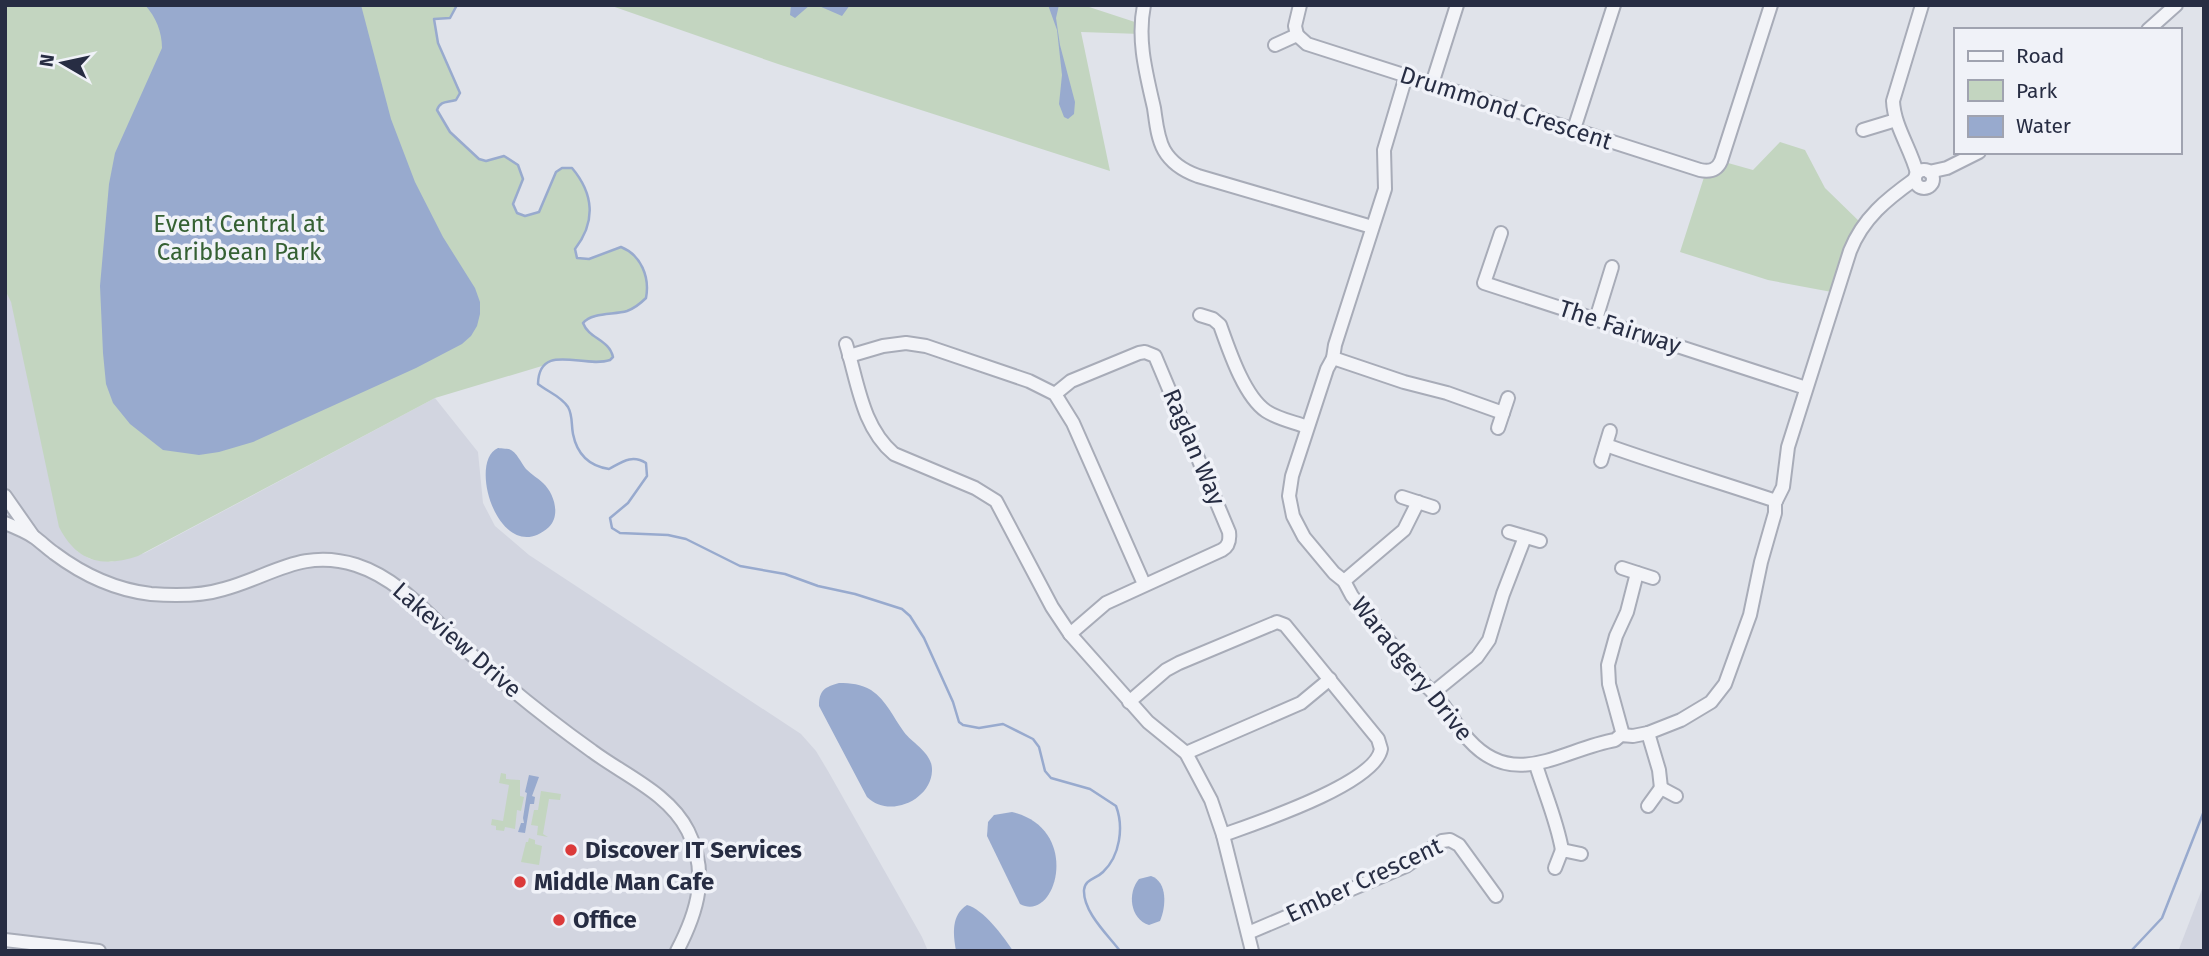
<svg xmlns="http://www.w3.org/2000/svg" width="2209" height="956" viewBox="0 0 2209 956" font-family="'Fira Sans',sans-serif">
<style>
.built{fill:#d2d5e0}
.green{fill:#c3d5c0}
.water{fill:#98aace}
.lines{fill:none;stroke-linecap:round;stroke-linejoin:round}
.stream{stroke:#98aace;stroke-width:2.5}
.minor-casing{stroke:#a8acb8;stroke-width:16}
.minor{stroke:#f3f4f8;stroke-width:12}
.poi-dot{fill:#db3a3a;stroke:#f0f2f8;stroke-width:2.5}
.labels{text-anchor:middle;stroke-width:7;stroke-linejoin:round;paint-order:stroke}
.street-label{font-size:24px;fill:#272d43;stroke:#f0f2f8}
.park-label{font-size:24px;fill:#356133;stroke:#f0f2f8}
.poi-label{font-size:24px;font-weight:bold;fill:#272d43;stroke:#f0f2f8;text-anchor:start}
</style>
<rect width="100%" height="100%" fill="#e0e3ea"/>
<g class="built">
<polygon points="5,290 11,301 77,551 90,559 111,562 145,553 435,398 478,452 483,503 495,526 529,555 801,734 816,751 828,771 922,937 928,951 5,951"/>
<polygon points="2204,884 2204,951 2177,951 2179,949"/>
</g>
<g class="green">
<path d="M5 5H457L450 18 434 19 438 43 460 93 456 100C447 103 441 100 437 110L450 132 479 159 486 161 504 156 518 165 523 179 513 204 517 213 525 216 539 212 556 172 562 168H572C594 194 596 222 575 250L577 258 589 259 621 247C641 255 650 277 646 298L630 310 585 319 584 327C594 339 610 341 613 357L610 360C587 369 562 350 542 366L435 398 138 556C102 568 77 562 59 527L11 302 5 290Z"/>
<polygon points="609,5 1083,5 1141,24 1141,34 1081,32 1110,171 778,64"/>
<polygon points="1780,142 1805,150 1825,188 1863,225 1837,293 1768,280 1680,252 1706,171 1721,161 1753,170"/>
<polygon points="501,773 506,774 506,779 520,780 520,796 524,797 521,811 517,810 515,829 505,827 504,831 496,830 496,826 491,825 492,819 503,821 509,785 499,783"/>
<polygon points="541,791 561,794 560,800 549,799 543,834 548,837 537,835 538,826 531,825 534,810 538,810"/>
<polygon points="529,838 535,840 535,844 542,846 539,865 521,862 526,842 528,842"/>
</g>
<g class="water">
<path d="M145 5H361L391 119 415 182 443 237 475 288 480 302V314L477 326 471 336 462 344 416 368 253 442 219 452 199 455 163 450 130 424 113 403 106 384 103 353 100 286 109 184 115 153 162 48C162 32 156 17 145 5Z"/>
<polygon points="791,5 850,5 842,16 819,6 810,5 795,18 790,15"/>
<polygon points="1048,5 1059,5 1056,18 1060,45 1075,102 1074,114 1068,119 1064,117 1059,104 1062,75 1057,30"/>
<path d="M498 448C498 448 508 449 509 449 517 452 521 463 526 469 532 475 538 478 543 483 554 493 561 515 549 527 501 570 466 462 498 448Z"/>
<path d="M839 683C851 683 861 684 871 690 887 701 893 717 904 732 913 744 933 753 932 771 931 800 889 819 867 797L819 706C819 690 825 687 839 683Z"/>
<polygon points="529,775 539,777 532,796 535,797 534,804 530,804 525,833 518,832 521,823 524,823 523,818 527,793 525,792"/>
<path d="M1012 812C1083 829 1056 924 1020 904L987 836 988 822 994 815Z"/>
<path d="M1151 876C1168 882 1166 907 1160 921L1149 925C1130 919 1127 893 1139 879Z"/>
<path d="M967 905C983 909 1004 937 1013 951H956C953 934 951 915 967 905Z"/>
</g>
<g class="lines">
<g class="stream">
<path d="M457 5 450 18 434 19 438 43 460 93 456 100C447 103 441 100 437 110L450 132 479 159 486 161 504 156 518 165 523 179 513 204 517 213 525 216 539 212 556 172 562 168H572C594 194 596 222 575 249L577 258 589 259 621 247C641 255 650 277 646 298 640 304 635 308 627 311 614 315 592 312 583 323 589 339 609 339 613 357L610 360C584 369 539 341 538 384 548 392 561 396 568 407 573 416 571 424 573 434 577 454 589 466 609 469 622 462 632 454 646 463L647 476 628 503 610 518 612 528 620 533 668 535 686 539 740 566 785 574 818 586 855 594 902 609 910 616 924 638 953 702 959 722 963 725 979 728 1003 724 1033 739 1039 747 1045 771 1051 778 1090 789 1116 806C1124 827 1120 856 1103 872 1096 879 1085 879 1084 890 1083 912 1108 935 1120 951"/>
<polyline points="2131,951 2162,918 2204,811"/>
</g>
<defs>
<g id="minor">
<path d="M1144 5C1137 40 1146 73 1154 108 1156 121 1157 137 1164 150 1172 164 1184 171 1198 176L1372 227"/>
<polyline points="2148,30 2176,5"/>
<path d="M1297 35 1307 44 1700 170C1710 172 1717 170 1721 161L1771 5"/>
<polyline points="1297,35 1295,26 1300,5"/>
<polyline points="1275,45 1297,35"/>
<path d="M1406 76 1384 150 1385 189 1335 345 1333 358 1327 369 1292 476 1289 496 1293 516 1304 537 1334 573 1344 581 1352 596 1426 686C1440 696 1455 725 1469 740 1515 791 1563 749 1615 740L1621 735 1633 736 1648 733 1681 720 1711 702 1725 684 1750 615 1761 562 1775 513V503L1783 487 1788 447 1850 251C1863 218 1887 199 1915 179"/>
<polyline points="1432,84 1457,5"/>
<polyline points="1574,129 1614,5"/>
<polyline points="1863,130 1896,120"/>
<circle cx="1924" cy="179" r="9"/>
<polyline points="1929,172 1947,168 1979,152"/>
<path d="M1917 173C1911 149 1894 126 1893 101L1922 5"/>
<polyline points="1501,233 1484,283 1806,388"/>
<path d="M1200 315 1213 319 1220 325C1229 350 1244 396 1266 411 1278 419 1294 422 1307 427"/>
<polyline points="1596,319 1612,267"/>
<path d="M846 344C858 383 862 427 894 454L975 488 996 501 1052 607 1070 634 1148 722 1186 753 1211 800 1223 835 1252 951"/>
<polyline points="849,356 883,346 906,343 926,346 1029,381 1055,394 1073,423 1144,584"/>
<polyline points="1333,358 1404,382 1447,393 1503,413"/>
<path d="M1055 394 1071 381 1139 353 1145 352 1155 356 1229 532C1230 540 1229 546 1222 550L1106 603 1070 634"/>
<polyline points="1498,428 1508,398"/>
<path d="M1606 445C1662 465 1719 482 1776 501"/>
<polyline points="1601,461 1610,431"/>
<polyline points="5,496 33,536"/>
<polyline points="1402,497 1433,507"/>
<path d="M5 523C15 527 25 531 34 537 41 542 47 548 54 553 82 574 116 590 151 594 175 596 201 596 224 589 272 576 302 548 356 565 403 580 436 624 472 655 510 689 550 721 592 751 624 775 669 793 688 831 709 873 698 911 677 951"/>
<polyline points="1509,532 1540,541"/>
<polyline points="1622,568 1653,578"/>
<polyline points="1344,581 1404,530 1418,502"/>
<polyline points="1434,692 1477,657 1489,640 1503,594 1525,537"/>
<path d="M1129 702 1166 670 1179 663 1277 622 1285 625 1378 739 1381 749C1375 784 1256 823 1223 835"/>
<polyline points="1648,733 1659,770 1661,788"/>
<polyline points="1623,735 1609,684 1608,665 1616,636 1627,612 1637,573"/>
<polyline points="1186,753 1301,703 1330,679"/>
<path d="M1536 765C1545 794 1557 821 1562 850"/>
<polyline points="1648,806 1661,788 1676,796"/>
<polyline points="1555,868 1562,850 1581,854"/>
<polyline points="1248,933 1406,866 1442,841 1450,840 1459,845 1496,896"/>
<polyline points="5,940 99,951"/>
</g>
</defs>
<use href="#minor" class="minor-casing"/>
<use href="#minor" class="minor"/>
</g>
<g class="poi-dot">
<circle cx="571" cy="850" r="7"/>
<circle cx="520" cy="882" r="7"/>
<circle cx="559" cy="920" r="7"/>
</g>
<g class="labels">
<g class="street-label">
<text transform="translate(1506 108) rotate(18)" y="8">Drummond Crescent</text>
<text transform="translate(1620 327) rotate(18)" y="8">The Fairway</text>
<text transform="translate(1194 447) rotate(67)" y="8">Raglan Way</text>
<text transform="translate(457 640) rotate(41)" y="8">Lakeview Drive</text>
<text transform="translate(1412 669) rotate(51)" y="8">Waradgery Drive</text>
<text transform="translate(1364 880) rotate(-25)" y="8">Ember Crescent</text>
</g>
<g class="park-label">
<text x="239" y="232">Event Central at<tspan x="239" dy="28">Caribbean Park</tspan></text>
</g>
<g class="poi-label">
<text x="585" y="858">Discover IT Services</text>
<text x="534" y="890">Middle Man Cafe</text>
<text x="573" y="928">Office</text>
</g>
</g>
<rect width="2209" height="956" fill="none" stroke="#272d43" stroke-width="14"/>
<rect x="1954" y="28" width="228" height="126" fill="#f0f2f8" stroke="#a0a3b0" stroke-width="2"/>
<rect x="1968" y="51" width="35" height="10" fill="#f3f4f8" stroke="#a0a3b0" stroke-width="2"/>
<text x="2016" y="63" font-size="21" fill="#272d43">Road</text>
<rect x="1968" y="80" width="35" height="21" fill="#c3d5c0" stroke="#a0a3b0" stroke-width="2"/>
<text x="2016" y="98" font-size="21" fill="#272d43">Park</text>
<rect x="1968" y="116" width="35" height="21" fill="#98aace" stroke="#a0a3b0" stroke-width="2"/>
<text x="2016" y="133" font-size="21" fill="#272d43">Water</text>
<g transform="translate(63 63) rotate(279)" stroke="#f0f2f8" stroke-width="5" paint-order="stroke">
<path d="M0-5L12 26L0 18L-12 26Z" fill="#272d43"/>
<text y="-10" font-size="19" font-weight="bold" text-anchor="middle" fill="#272d43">N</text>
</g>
</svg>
